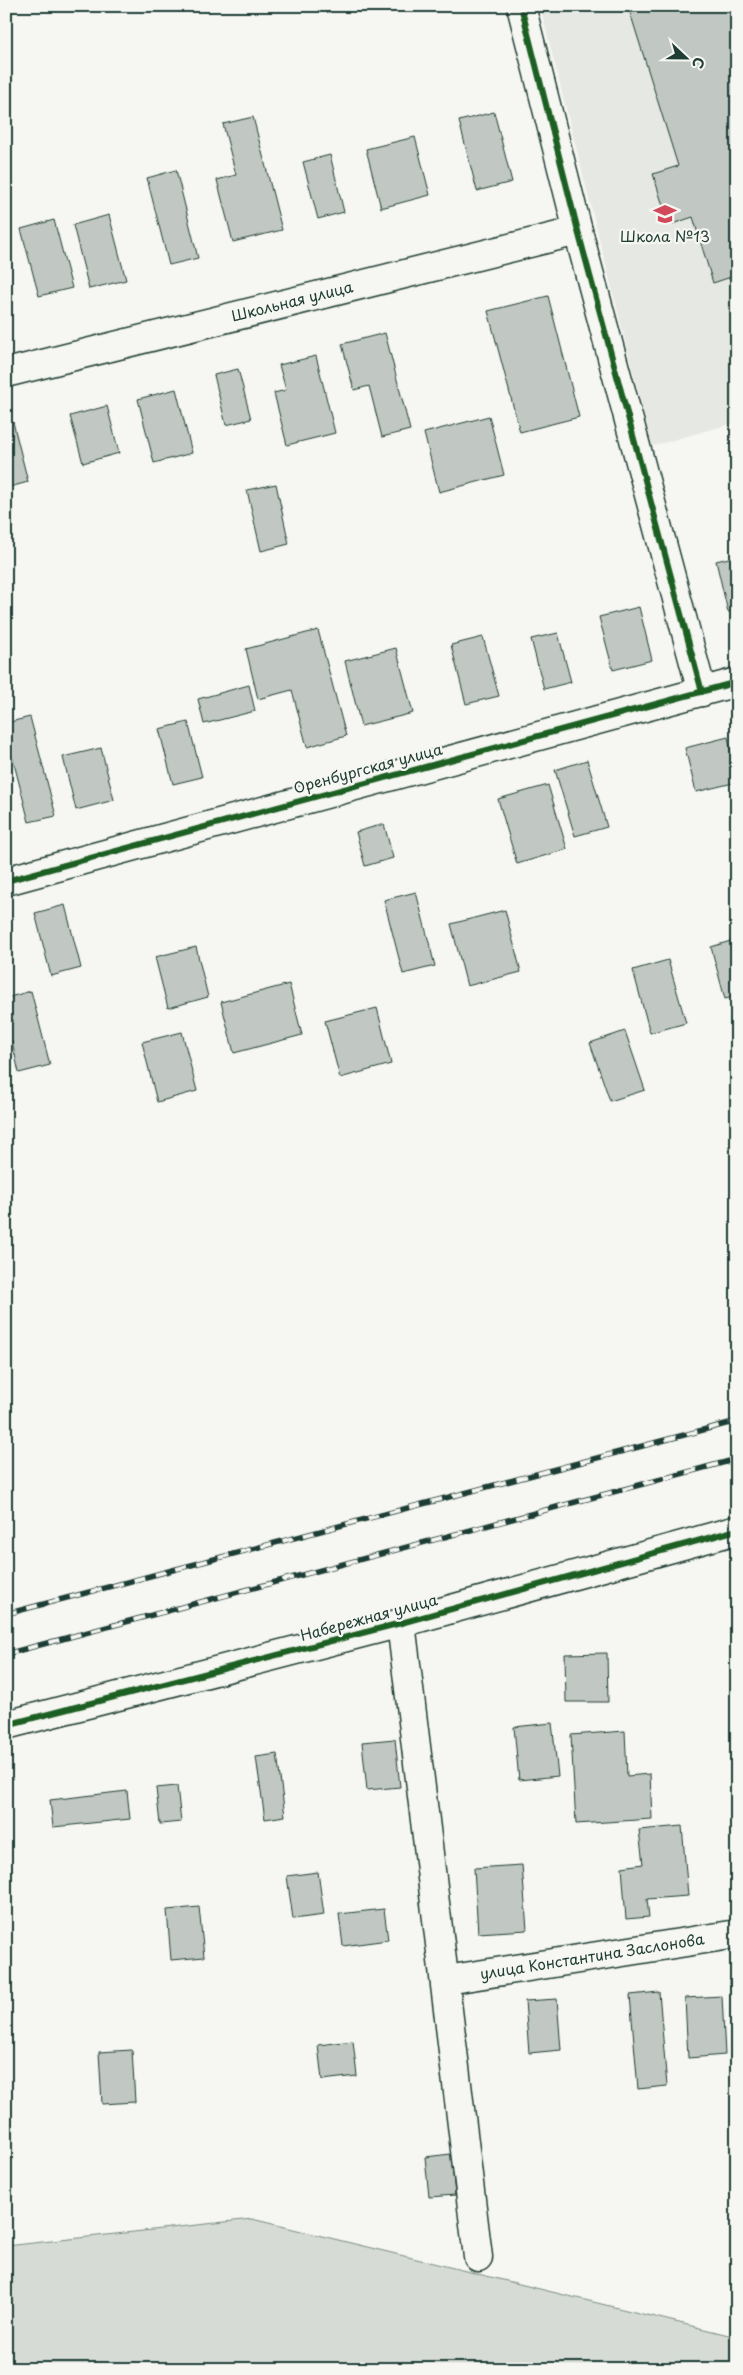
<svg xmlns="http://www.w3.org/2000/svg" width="743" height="2375" viewBox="0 0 743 2375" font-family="'Playpen Sans',sans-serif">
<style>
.built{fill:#e6e8e4}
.green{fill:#d6dbd6;stroke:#7a8c85}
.building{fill:#c1c8c3;stroke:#1f3d34}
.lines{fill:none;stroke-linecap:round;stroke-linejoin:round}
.minor-casing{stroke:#1f3d34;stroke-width:31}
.minor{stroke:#f6f6f2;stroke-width:28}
.rail-casing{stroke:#1f3d34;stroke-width:5.5}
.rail{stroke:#f6f6f2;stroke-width:4;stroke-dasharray:11;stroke-linecap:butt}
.cycleway-casing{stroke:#f6f6f2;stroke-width:9}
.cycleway{stroke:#1b5e20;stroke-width:6}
.labels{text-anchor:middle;stroke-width:4.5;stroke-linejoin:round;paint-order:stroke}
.poi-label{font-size:15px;fill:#1f3d34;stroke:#f6f6f2}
.street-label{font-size:15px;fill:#1f3d34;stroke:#f6f6f2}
</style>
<rect width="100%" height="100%" fill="#f6f6f2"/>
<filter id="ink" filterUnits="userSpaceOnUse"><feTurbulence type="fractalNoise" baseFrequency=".02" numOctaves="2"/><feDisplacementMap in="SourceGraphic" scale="10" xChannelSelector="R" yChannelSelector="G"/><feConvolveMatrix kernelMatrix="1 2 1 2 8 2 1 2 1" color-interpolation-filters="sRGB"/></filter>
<g filter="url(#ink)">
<polygon class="built" points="540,6 737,6 737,422 652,446"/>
<polygon class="green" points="252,2219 737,2337 737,2369 6,2369 6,2246"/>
<g class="building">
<polygon points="628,6 731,6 737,25 737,275 713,283 693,217 669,225 653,174 678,166"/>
<polygon points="494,112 512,182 477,191 459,121"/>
<polygon points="253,117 282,230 233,242 217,180 236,175 223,124"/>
<polygon points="415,137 430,195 381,208 366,149"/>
<polygon points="330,155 344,212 318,219 303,162"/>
<polygon points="176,170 198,258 169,265 147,178"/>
<polygon points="109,215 126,280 89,289 73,225"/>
<polygon points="54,220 72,288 39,296 21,229"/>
<polygon points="548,296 579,417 520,432 488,311"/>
<polygon points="385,333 410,430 382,437 369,386 354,390 342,344"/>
<polygon points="316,356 335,433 287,445 274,393 286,390 279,365"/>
<polygon points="238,369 251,419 226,425 214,375"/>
<polygon points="176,389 192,453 154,463 138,399"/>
<polygon points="107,406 119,453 83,463 70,416"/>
<polygon points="489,416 504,475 439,492 424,433"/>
<polygon points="13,422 28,482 6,488 6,424"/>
<polygon points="276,484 289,544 261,551 247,490"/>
<polygon points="737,556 737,610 728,612 716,561"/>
<polygon points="639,607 652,660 613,670 599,617"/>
<polygon points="318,630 346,736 307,747 292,690 258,699 246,649"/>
<polygon points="558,633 571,682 544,689 531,639"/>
<polygon points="483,637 499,696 466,704 451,645"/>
<polygon points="396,648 413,713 361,726 345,661"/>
<polygon points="249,685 255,711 204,724 198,699"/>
<polygon points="30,717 56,816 29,822 6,732 6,723"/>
<polygon points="188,722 202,777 173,784 159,729"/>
<polygon points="728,737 737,782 696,792 685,748"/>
<polygon points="101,748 114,800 76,810 63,757"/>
<polygon points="587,760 607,827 575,836 555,770"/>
<polygon points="548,785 567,849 517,864 498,799"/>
<polygon points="384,824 393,858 365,866 356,832"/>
<polygon points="416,892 435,966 403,974 384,900"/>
<polygon points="65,905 81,968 51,976 35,913"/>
<polygon points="505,910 521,972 467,986 451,924"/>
<polygon points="737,939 737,996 725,999 711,947"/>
<polygon points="196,947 208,997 168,1008 155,957"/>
<polygon points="668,960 686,1023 650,1033 633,970"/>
<polygon points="289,984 302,1035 234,1053 221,1002"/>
<polygon points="31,991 50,1065 19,1073 12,1041 6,1043 6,998"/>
<polygon points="377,1008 391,1064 340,1078 325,1021"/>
<polygon points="625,1031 645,1090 610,1101 590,1043"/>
<polygon points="182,1032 197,1091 157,1102 142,1042"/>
<polygon points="607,1653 608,1702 566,1702 565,1654"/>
<polygon points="552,1723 558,1776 519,1780 514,1727"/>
<polygon points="625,1731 627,1776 650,1774 652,1819 576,1824 571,1735"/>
<polygon points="395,1739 400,1787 367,1790 362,1742"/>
<polygon points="277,1754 285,1816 265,1819 256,1757"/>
<polygon points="177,1786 181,1822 160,1824 156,1788"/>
<polygon points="127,1791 130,1819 53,1827 50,1800"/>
<polygon points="682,1826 688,1896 647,1899 649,1917 626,1919 622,1867 643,1864 639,1830"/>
<polygon points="522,1865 527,1930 478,1933 474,1868"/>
<polygon points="318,1872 324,1915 293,1919 287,1876"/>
<polygon points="199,1907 204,1957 171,1960 167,1910"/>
<polygon points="384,1909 388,1940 343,1946 339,1914"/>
<polygon points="659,1992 667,2086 638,2089 630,1995"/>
<polygon points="722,1996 725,2055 688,2058 685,1998"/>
<polygon points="557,1999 561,2050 529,2053 525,2001"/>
<polygon points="353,2041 357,2076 322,2080 318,2045"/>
<polygon points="132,2050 135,2102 102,2104 99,2052"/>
<polygon points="451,2154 455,2195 429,2197 425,2157"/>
</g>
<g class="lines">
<defs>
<g id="minor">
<polyline points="521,6 578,231 702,692"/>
<path id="s1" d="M6 373 578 231"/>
<polyline points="6,881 737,682"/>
<polyline points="401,1623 478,2257"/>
<polyline points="6,1725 401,1623 737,1530"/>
<path id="s2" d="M446 1980 737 1934"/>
</g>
</defs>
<use href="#minor" class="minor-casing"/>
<use href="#minor" class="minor"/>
<defs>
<g id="rail">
<polyline points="6,1614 737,1421"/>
<polyline points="6,1654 737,1459"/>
</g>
</defs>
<use href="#rail" class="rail-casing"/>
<use href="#rail" class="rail"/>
<defs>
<g id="cycleway">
<polyline points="521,6 578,231 702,692"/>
<polyline points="6,881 737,682"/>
<polyline points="6,1725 401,1623 737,1530"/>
</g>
</defs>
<use href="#cycleway" class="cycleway-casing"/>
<use href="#cycleway" class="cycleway"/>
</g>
</g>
<defs>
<symbol id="school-bare" viewBox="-9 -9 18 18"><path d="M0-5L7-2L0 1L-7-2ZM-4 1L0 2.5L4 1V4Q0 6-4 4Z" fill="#d1495b" stroke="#f6f6f2" stroke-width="2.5" paint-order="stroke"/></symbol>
</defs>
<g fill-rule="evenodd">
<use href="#school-bare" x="649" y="198" width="32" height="32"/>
</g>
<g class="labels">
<g class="poi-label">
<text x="665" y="242">Школа №13</text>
</g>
<g class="street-label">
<text dy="5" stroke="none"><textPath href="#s1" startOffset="295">Школьная улица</textPath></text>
<text transform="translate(368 769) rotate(-15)" y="5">Оренбургская улица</text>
<text transform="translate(369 1618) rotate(-15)" y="5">Набережная улица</text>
<text dy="5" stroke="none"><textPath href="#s2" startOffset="148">улица Константина Заслонова</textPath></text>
</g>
</g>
<rect width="743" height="2375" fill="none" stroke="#f6f6f2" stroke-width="25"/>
<rect x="12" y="12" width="718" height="2350" fill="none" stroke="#1f3d34" stroke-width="2" filter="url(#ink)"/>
<g transform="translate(686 58) rotate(112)" stroke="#f6f6f2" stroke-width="4" paint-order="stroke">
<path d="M0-4L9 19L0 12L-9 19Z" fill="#1f3d34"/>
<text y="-8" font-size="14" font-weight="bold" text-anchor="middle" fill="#1f3d34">С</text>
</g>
</svg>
